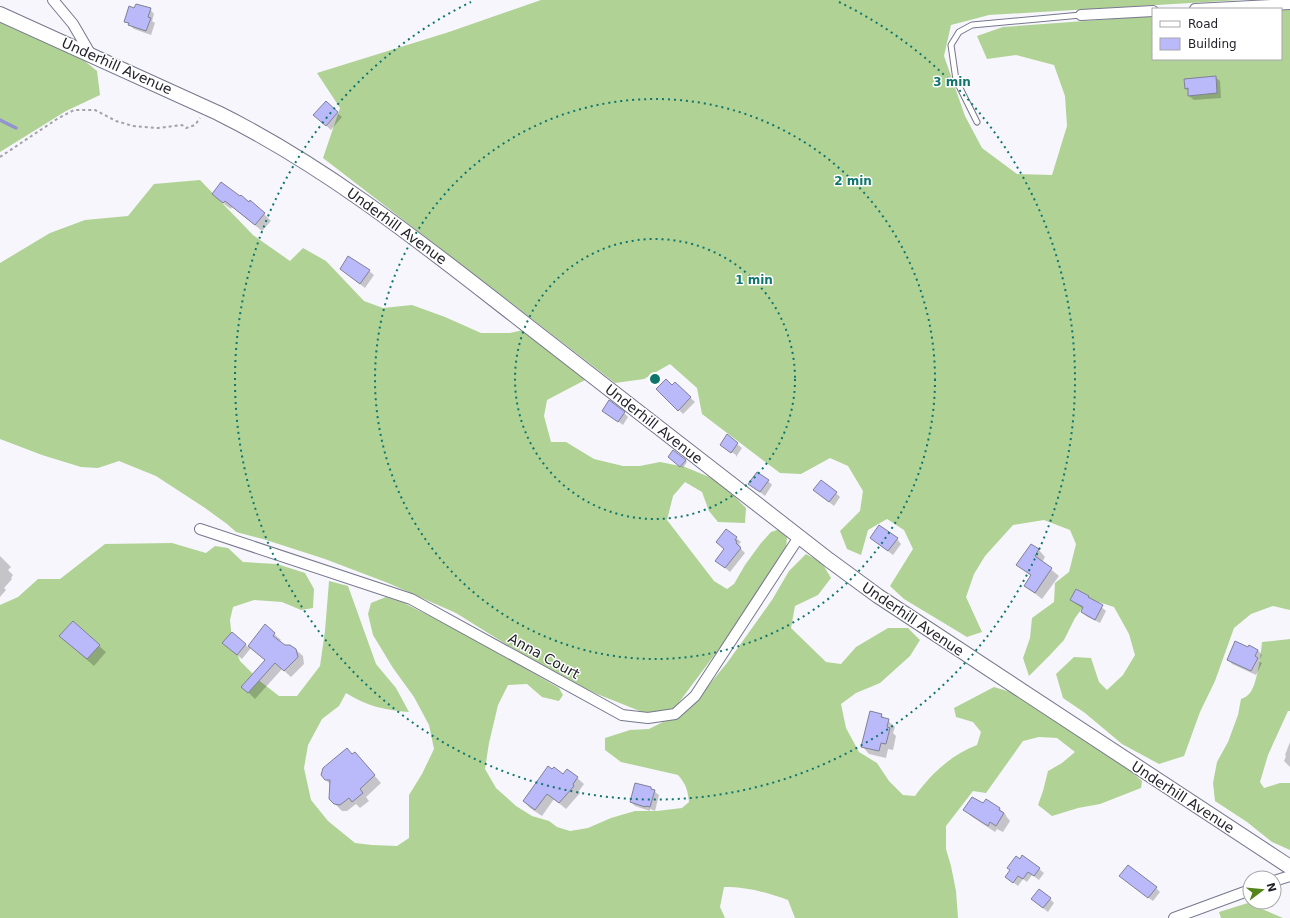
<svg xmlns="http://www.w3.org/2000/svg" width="1290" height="918" viewBox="0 0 1290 918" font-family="'DejaVu Sans',sans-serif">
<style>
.forest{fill:#b0d294}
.shadow{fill:#0003}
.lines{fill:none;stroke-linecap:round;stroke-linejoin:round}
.stream{stroke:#9493d2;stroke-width:3.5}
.building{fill:#babafb;stroke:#808097}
.lane-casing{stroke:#76778d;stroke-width:7}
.street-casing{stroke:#76778d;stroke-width:12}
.secondary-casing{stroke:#76778d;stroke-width:16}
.path{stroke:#a2a2a9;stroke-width:2;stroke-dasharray:3 3;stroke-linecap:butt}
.lane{stroke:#fff;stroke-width:5}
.street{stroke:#fff;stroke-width:10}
.secondary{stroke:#fff;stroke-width:14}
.ring{fill:none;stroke:#0f766e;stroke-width:2;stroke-dasharray:2 4}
.labels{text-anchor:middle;stroke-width:3;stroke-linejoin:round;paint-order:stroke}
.street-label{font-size:14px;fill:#23232c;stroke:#fff}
.centre{fill:#0f766e;stroke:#fff;stroke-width:2}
.ring-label{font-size:12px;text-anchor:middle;font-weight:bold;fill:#0f766e;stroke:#fff;stroke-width:3;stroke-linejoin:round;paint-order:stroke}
</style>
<rect width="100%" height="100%" fill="#f6f6fc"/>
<g class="forest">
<polygon points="541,0 1240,0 989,15 951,25 944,56 965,116 982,148 1017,174 1052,175 1067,126 1065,96 1054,65 1016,55 987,59 977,36 1003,27 1153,16 1153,59 1281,59 1281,10 1290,10 1290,610 1273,606 1251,614 1234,628 1215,681 1200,712 1184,756 1159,764 1122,744 1085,713 1063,698 1056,674 1074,657 1091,658 1099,682 1107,690 1123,675 1135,655 1129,634 1114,607 1089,599 1075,618 1064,640 1050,655 1029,676 1023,658 1030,638 1032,618 1054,602 1055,583 1069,572 1076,544 1070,530 1044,520 1013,525 985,556 974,574 966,597 982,632 967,637 904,599 890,586 913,549 904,530 887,519 868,530 861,555 847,549 840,531 860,511 863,491 848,466 830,458 801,474 780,473 702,414 697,388 670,364 644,379 615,383 323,158 340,108 317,73 449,32"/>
<polygon points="0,19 81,58 97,71 100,95 66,111 0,152"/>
<polygon points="200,180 253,235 290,261 303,248 326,261 364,301 383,308 412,305 445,317 481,333 510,333 523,330 562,358 585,380 547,400 544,416 551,442 566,442 594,459 623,466 640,466 660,462 685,467 719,481 746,508 745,523 718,522 709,511 702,492 685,482 673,496 667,520 714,581 727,589 734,584 745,565 761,543 771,532 780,529 787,537 786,550 739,622 674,709 650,715 597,694 549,671 456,613 388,583 325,559 263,539 236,532 227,524 205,508 156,476 119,461 98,468 81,467 42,455 0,439 0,263 50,233 85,220 128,216 154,184"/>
<path d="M172 543 206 553 215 546 228 548 243 562 277 564 305 573 314 589 313 608 301 610 282 602 254 600 233 607 230 620 232 640 240 661 261 682 279 696H297L320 666 325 631 329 581 348 586 376 664 396 688 409 712C384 710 367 706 346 693L339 706 322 719 308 745 304 768 311 800 328 821 355 843 372 845 397 846 409 838V795L422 774 434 749 429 725 414 697 393 668 373 635 368 614 371 603 386 597 404 603 461 632 559 688 563 695 559 701 542 697 527 684 508 685 498 705 489 743 485 769 496 788 516 806 532 816 549 821 557 827 570 831 588 828 611 818 635 811H657L682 808 689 802C688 791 686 784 678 775L621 762 605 750V738L630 730 649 729 689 709 727 663 772 600 789 571 806 554 822 563 831 578 818 595 795 606 791 628 826 662 841 664 856 647 888 628H908L920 640 910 656 880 683 856 693 841 704 846 728 859 752 877 763 889 781 903 795 915 796C931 774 951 755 977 745L981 732 973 722 956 717 954 708 994 687 1017 694 1070 731 1133 773 1142 781 1141 788 1100 804 1078 808 1052 816 1038 805 1043 791 1048 771 1062 763 1075 752 1057 738 1039 737 1023 741 986 793 973 791 946 826V849L951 866 956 891 958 918H795L788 900C765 892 748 887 724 887L720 907 725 918H0V605L18 597 38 579H60L105 544Z"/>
<path d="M1290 639V711H1288L1268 755 1260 782 1264 788 1280 783H1290V850L1272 842 1247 822 1215 801 1213 783 1217 762 1228 742 1238 715 1241 699C1244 698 1247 696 1249 694 1257 687 1261 653 1262 642Z"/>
<polygon points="1248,903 1283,918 1221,918 1219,912"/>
</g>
<g class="shadow">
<polygon points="150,9 154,14 152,21 155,23 151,35 134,29 125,21"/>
<polygon points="1215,77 1220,81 1221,98 1194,100 1189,96 1189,92 1186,88"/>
<polygon points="326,103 342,117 331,130 319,119"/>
<polygon points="214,194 264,214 271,221 262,231 232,207 231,209 220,201"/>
<polygon points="341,269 369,271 374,275 365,288"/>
<polygon points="675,383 695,402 683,414 658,389 672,386"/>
<polygon points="603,410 624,413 628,417 623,425"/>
<polygon points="727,436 742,448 736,457 736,455 724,447"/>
<polygon points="671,459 685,460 687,462 683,468"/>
<polygon points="768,481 772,485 765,496 749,484"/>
<polygon points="814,490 836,493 840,497 834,506"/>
<polygon points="736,538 741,542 739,544 741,547 740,548 745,553 730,572 717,561"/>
<polygon points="871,538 897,539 901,544 893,555"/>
<polygon points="1039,550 1045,557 1042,562 1059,576 1042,599 1025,586 1032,577 1018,565"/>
<polygon points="0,556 11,567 8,570 13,575 11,578 12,579 4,588 6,590 0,597"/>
<polygon points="1088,596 1106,611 1100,623 1086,616 1082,612 1084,609 1076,604 1071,600"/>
<polygon points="265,626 281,640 279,642 284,646 296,650 303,656 304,664 291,677 282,669 255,699 243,687 266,661 251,648 242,659 228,647 232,633 248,647"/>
<polygon points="60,636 99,646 106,652 94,666"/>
<polygon points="1249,649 1258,650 1262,655 1259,661 1262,663 1256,675 1232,664 1228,659"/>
<polygon points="881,715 895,727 893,733 896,736 893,750 888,749 886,758 869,754 863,747"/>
<polygon points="1290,742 1290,767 1284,761 1286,756 1285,755"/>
<polygon points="353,755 361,760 381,783 366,797 369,801 360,808 356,804 347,811 342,811 334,803 331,785 326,780"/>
<polygon points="568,770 584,784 579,791 580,793 566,809 554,799 542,816 530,808 524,801 564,776"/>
<polygon points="650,788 659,795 655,811 650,809 650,811 635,806 631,802"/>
<polygon points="983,805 1000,809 1006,815 1006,816 1010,821 1003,832 997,829 995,832 971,816 965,810"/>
<polygon points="1023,856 1044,873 1039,880 1032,875 1027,882 1023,879 1018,886 1006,877"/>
<polygon points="1120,876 1156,888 1160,892 1153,901"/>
<polygon points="1032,899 1050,899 1054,903 1048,912"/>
</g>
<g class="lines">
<polyline class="stream" points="0,120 16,128"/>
</g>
<g class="building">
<polygon points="136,4 151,8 148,17 151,18 146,31 128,25 129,23 124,22 129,6 134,8"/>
<polygon points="1216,76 1217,93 1188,96 1188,88 1185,89 1184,79"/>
<polygon points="326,101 338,112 326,126 313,115"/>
<polygon points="221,182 240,196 241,195 249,202 250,200 265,213 255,225 225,201 223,203 212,194"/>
<polygon points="348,256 370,270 360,284 340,269"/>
<polygon points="666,379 672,385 675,382 691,397 678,411 656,389"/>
<polygon points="609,400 625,412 618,422 602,411"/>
<polygon points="727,434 738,443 731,453 720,445"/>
<polygon points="673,450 686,460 680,467 668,457"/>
<polygon points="757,472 769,480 760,492 748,484"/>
<polygon points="821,480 837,492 829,502 813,490"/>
<polygon points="879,525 898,538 888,551 870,538"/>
<polygon points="726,529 737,537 735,540 737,541 736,543 741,548 725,568 715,561 724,549 716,542"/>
<polygon points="1031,544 1039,549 1035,556 1052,568 1035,593 1024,586 1031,575 1016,565"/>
<polygon points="1076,589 1089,596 1088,597 1103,605 1095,620 1081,612 1083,607 1070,600"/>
<polygon points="73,621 100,645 87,659 59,636"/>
<polygon points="265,624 275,633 273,636 285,645 290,645 296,649 298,657 284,671 275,663 248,693 241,687 265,660 248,646"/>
<polygon points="232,632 246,644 237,655 222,643"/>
<polygon points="1235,641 1248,647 1249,645 1258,650 1255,656 1258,658 1251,671 1227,660"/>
<polygon points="870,711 882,714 881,717 889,719 887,727 890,728 886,744 881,743 879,751 861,747"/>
<polygon points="347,748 352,754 355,752 375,775 360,789 363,793 352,802 349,798 340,805 334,804 329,799 330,780 325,780 321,775 323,768"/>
<polygon points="548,766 552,769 554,767 563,774 567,769 578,777 573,784 574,786 559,803 547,794 535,810 523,801"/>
<polygon points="635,783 651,787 651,789 655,790 650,807 646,806 645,807 630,802"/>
<polygon points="972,797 983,803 986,799 1000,808 999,810 1004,813 996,826 990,822 988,826 963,810"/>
<polygon points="1022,855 1040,868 1034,876 1028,872 1023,879 1018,876 1013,883 1005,877 1010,870 1007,868 1016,856 1020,859"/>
<polygon points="1128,865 1157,887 1148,898 1119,876"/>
<polygon points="1039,889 1051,898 1043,908 1031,899"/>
</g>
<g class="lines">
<defs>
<polyline id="lane" points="977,122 956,80 951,45 959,32 972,25 1081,15"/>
<g id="street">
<polyline points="53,0 73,24 91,55"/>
<polyline points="1195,9 1290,4"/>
<polyline points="1081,15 1153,11"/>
<polyline points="200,529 411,599 622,715 648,718 675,714 695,696 799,537"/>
<polyline points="1274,881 1290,876"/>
<polyline points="1174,918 1250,890"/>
</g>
<path id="secondary" d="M0 14 218 113C331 169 429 249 528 326 628 404 729 482 829 560L878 596 1290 867"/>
</defs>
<use href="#lane" class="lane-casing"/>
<use href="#street" class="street-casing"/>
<use href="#secondary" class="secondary-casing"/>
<polyline class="path" points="0,157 57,119 74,110 95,110 116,121 133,126 158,128 182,125 186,128 195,125 200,118"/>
<use href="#lane" class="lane"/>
<use href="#street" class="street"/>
<use href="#secondary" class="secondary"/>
</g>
<g class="ring">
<circle cx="655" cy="379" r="140"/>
<circle cx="655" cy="379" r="280"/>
<path d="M839 2A420 420 0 1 1 471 2"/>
</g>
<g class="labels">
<g class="street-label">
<text transform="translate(117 66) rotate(24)" y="5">Underhill Avenue</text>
<text transform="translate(397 226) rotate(36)" y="5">Underhill Avenue</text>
<text transform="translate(654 424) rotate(38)" y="5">Underhill Avenue</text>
<text transform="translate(913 619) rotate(34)" y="5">Underhill Avenue</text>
<text transform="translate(544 656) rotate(29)" y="5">Anna Court</text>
<text transform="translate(1183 797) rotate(33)" y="5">Underhill Avenue</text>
</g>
</g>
<circle cx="655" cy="379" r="6" class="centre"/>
<g class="ring-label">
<text x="952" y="86">3 min</text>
<text x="853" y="185">2 min</text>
<text x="754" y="284">1 min</text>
</g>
<rect x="1152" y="8" width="130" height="52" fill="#ffffff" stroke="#a7a7ab"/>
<rect x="1160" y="21" width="20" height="6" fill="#ffffff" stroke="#a7a7ab"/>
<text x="1188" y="28" font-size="12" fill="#23232c">Road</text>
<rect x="1160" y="38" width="20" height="12" fill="#babafb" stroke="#a7a7ab"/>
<text x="1188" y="48" font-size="12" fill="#23232c">Building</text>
<g transform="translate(1262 890) rotate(74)"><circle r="19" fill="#ffffff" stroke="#a7a7ab"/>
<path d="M0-3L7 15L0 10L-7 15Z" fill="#548518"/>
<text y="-6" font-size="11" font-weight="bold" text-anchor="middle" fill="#23232c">N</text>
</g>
</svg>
